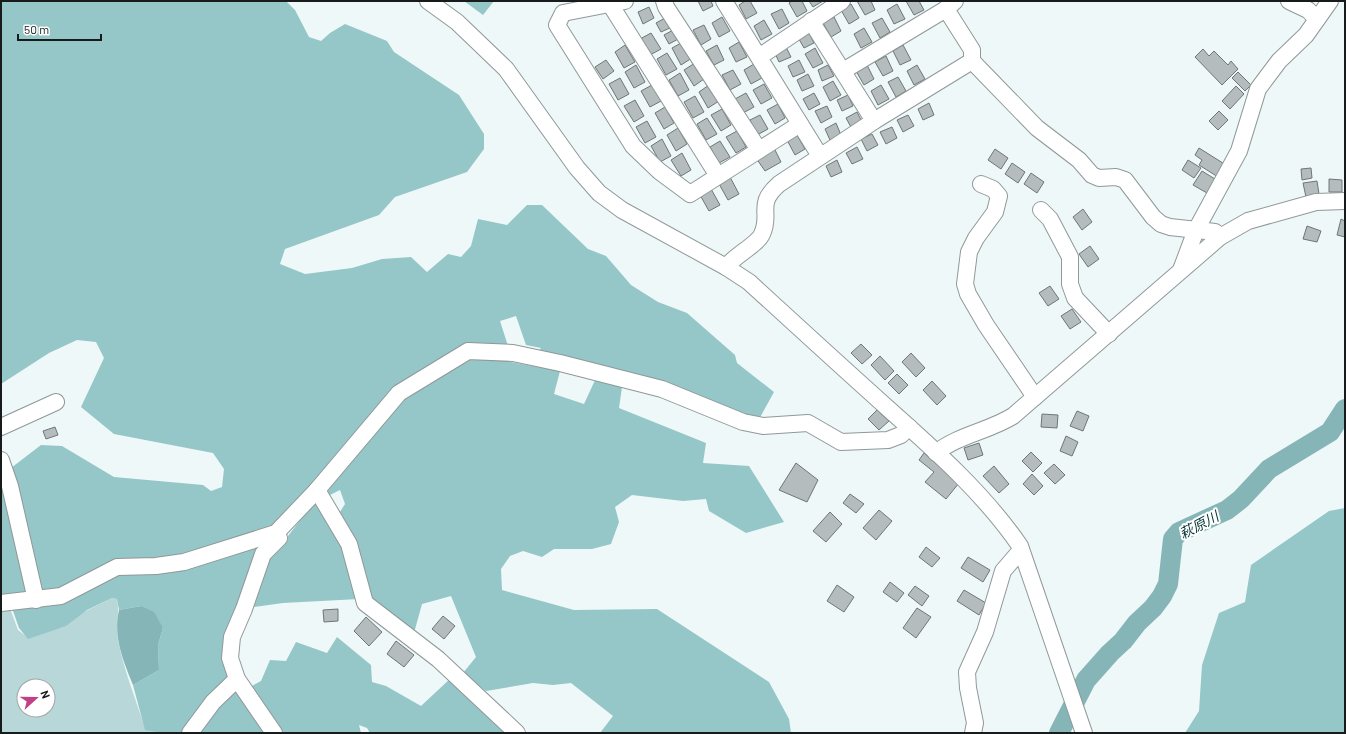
<svg xmlns="http://www.w3.org/2000/svg" width="1346" height="734" viewBox="0 0 1346 734" font-family="Barlow,'Noto Sans JP',sans-serif">
<style>
.green{fill:#b7d7d9;fill-rule:evenodd}
.forest{fill:#95c6c8}
.water{fill:#85b5b7}
.lines{fill:none;stroke-linecap:round;stroke-linejoin:round}
.river{stroke:#85b5b7;stroke-width:20}
.building{fill:#b4bcbd;stroke:#6e7676}
.minor-casing{stroke:#909898;stroke-width:18}
.minor{stroke:#fff;stroke-width:16}
.labels{text-anchor:middle;stroke-width:4;stroke-linejoin:round;paint-order:stroke}
.water-label{font-size:14px;font-style:italic;fill:#043537;stroke:#fff}
</style>
<rect width="100%" height="100%" fill="#eff8f8"/>
<path class="green" d="M112 598 117 599C120 614 115 629 119 645 125 673 136 700 145 728L164 733H1V606H9L18 630 27 637 63 627 84 612ZM24 686H48V710H24Z"/>
<g class="forest">
<polygon points="1,1 286,1 295,10 309,37 321,41 330,33 345,24 387,41 394,52 459,95 484,134 484,149 467,172 395,197 379,215 285,249 280,264 305,274 352,268 382,259 411,257 427,272 448,254 461,257 471,246 478,219 507,225 527,205 542,205 588,249 606,256 631,285 658,302 687,313 735,355 737,363 774,392 758,421 537,353 541,348 526,345 516,316 500,321 509,349 467,347 396,389 276,528 70,588 40,593 11,468 41,445 62,446 114,477 203,485 211,491 222,487 224,469 213,453 114,434 81,407 104,358 96,342 77,340 49,353 1,384"/>
<polygon points="464,1 494,1 483,15"/>
<polygon points="468,354 560,371 554,394 584,404 596,378 622,387 619,408 706,443 703,463 749,466 784,522 746,533 709,511 706,499 683,501 632,495 615,507 619,522 611,544 592,549 554,549 542,557 523,551 510,556 501,569 502,590 574,610 657,609 769,682 789,719 791,733 600,733 613,716 571,683 553,685 533,683 486,691 463,673 476,657 451,596 422,604 414,633 368,602 338,515 345,504 340,490 326,497 324,483 401,395"/>
<polygon points="1,482 29,593 1,598"/>
<polygon points="317,498 345,547 359,599 283,603 254,607 267,558 285,540"/>
<polygon points="1345,508 1345,733 1185,733 1199,711 1202,665 1219,613 1245,602 1251,565 1329,511"/>
<polygon points="264,543 256,561 232,677 188,733 163,733 145,730 133,685 159,670 158,645 163,628 141,606 119,610 117,599 112,598 87,610 66,626 28,639 19,628 12,608 108,575"/>
<polygon points="337,637 371,665 372,682 386,686 421,706 452,677 506,733 370,733 367,728 359,725 361,733 279,733 248,688 261,681 270,660 286,661 296,642 327,653"/>
<polygon points="238,685 265,733 192,733"/>
</g>
<path class="water" d="M141 606 154 612 163 628 158 645 159 670 133 685C123 660 113 637 119 610Z"/>
<g class="lines">
<polyline class="river" points="1059,733 1086,680 1110,653 1123,641 1137,623 1153,608 1162,596 1168,584 1173,539 1179,532 1227,510 1241,499 1269,469 1330,432 1345,409"/>
</g>
<g class="building">
<polygon points="698,1 711,1 713,6 703,11"/>
<polygon points="745,1 750,1 757,13 746,19 739,5"/>
<polygon points="792,1 802,1 807,11 797,17 789,3"/>
<polygon points="809,1 823,1 813,7"/>
<polygon points="857,1 871,1 875,10 865,15"/>
<polygon points="906,1 919,1 924,10 914,15"/>
<polygon points="851,4 859,18 849,24 841,10"/>
<polygon points="897,4 905,19 894,24 887,10"/>
<polygon points="649,7 654,18 643,24 638,12"/>
<polygon points="782,9 789,23 779,29 771,14"/>
<polygon points="667,17 672,27 661,32 656,23"/>
<polygon points="722,17 730,31 719,37 712,23"/>
<polygon points="834,17 841,31 831,37 823,23"/>
<polygon points="882,18 890,32 880,38 872,23"/>
<polygon points="764,20 772,34 761,40 754,26"/>
<polygon points="704,25 711,39 701,45 693,30"/>
<polygon points="864,28 872,42 861,48 854,34"/>
<polygon points="675,29 680,38 669,44 664,35"/>
<polygon points="807,29 814,43 804,48 796,34"/>
<polygon points="651,33 661,49 650,55 640,39"/>
<polygon points="683,42 692,58 681,65 672,48"/>
<polygon points="739,42 747,57 736,62 729,48"/>
<polygon points="625,45 635,62 624,68 615,52"/>
<polygon points="717,45 724,60 714,65 706,51"/>
<polygon points="785,45 791,57 779,62 774,51"/>
<polygon points="903,45 911,60 900,65 893,51"/>
<polygon points="815,48 823,63 813,68 805,54"/>
<polygon points="1203,49 1209,56 1214,51 1228,65 1231,61 1238,69 1222,85 1195,57"/>
<polygon points="667,53 677,69 666,75 657,59"/>
<polygon points="886,56 893,71 883,76 875,62"/>
<polygon points="606,60 614,71 603,79 595,67"/>
<polygon points="799,60 805,72 793,77 788,66"/>
<polygon points="695,63 704,79 694,86 684,70"/>
<polygon points="754,64 762,78 751,84 744,70"/>
<polygon points="636,65 645,82 634,88 625,72"/>
<polygon points="828,65 834,76 822,81 818,70"/>
<polygon points="867,65 874,79 864,85 856,71"/>
<polygon points="917,65 925,79 914,85 907,71"/>
<polygon points="733,70 741,84 730,90 722,75"/>
<polygon points="1238,72 1251,85 1245,91 1232,78"/>
<polygon points="680,73 689,90 678,96 669,80"/>
<polygon points="808,74 814,86 802,91 797,80"/>
<polygon points="898,77 906,91 896,97 888,82"/>
<polygon points="620,78 629,94 618,100 609,84"/>
<polygon points="833,81 841,95 830,101 823,87"/>
<polygon points="764,84 772,98 761,104 753,90"/>
<polygon points="652,85 661,101 650,107 641,91"/>
<polygon points="709,85 719,101 708,108 699,92"/>
<polygon points="881,85 889,99 878,105 871,91"/>
<polygon points="1236,86 1244,94 1230,109 1222,101"/>
<polygon points="746,93 754,107 743,113 735,99"/>
<polygon points="814,93 820,104 809,110 803,99"/>
<polygon points="848,95 853,106 842,111 837,100"/>
<polygon points="695,96 704,112 693,118 684,102"/>
<polygon points="635,100 644,116 634,122 624,106"/>
<polygon points="929,103 934,115 923,120 918,109"/>
<polygon points="778,104 785,118 775,124 767,110"/>
<polygon points="827,106 832,117 821,123 815,111"/>
<polygon points="665,107 674,123 664,129 655,113"/>
<polygon points="722,109 731,125 721,131 711,115"/>
<polygon points="1219,111 1228,120 1218,130 1209,121"/>
<polygon points="857,112 863,124 852,129 846,118"/>
<polygon points="760,115 768,129 757,135 750,120"/>
<polygon points="908,115 914,126 903,132 897,120"/>
<polygon points="707,118 717,134 706,140 697,124"/>
<polygon points="647,121 656,137 645,143 636,127"/>
<polygon points="836,123 841,135 830,140 825,129"/>
<polygon points="892,127 897,138 886,144 880,132"/>
<polygon points="678,128 687,144 676,151 667,135"/>
<polygon points="737,131 746,147 736,153 726,137"/>
<polygon points="872,134 878,145 867,151 861,139"/>
<polygon points="797,135 805,149 795,155 787,140"/>
<polygon points="662,139 671,156 660,162 651,146"/>
<polygon points="720,141 730,157 719,163 710,147"/>
<polygon points="857,147 863,159 852,164 846,153"/>
<polygon points="774,148 781,162 765,171 756,158"/>
<polygon points="1199,148 1226,165 1218,177 1199,165 1202,160 1195,155"/>
<polygon points="995,149 1008,158 1001,169 988,160"/>
<polygon points="682,153 691,170 681,176 671,160"/>
<polygon points="837,160 842,172 831,177 826,166"/>
<polygon points="1188,160 1201,168 1194,178 1182,170"/>
<polygon points="1012,163 1025,172 1018,183 1005,174"/>
<polygon points="1311,168 1312,178 1302,180 1301,169"/>
<polygon points="1202,171 1215,179 1207,193 1193,185"/>
<polygon points="1031,173 1044,182 1037,193 1024,184"/>
<polygon points="730,177 739,194 728,200 719,184"/>
<polygon points="1329,179 1342,180 1342,192 1329,192"/>
<polygon points="1317,181 1319,194 1306,197 1303,183"/>
<polygon points="711,189 720,205 709,211 700,195"/>
<polygon points="1083,209 1092,222 1082,230 1073,217"/>
<polygon points="1341,219 1345,221 1345,237 1337,235"/>
<polygon points="1307,226 1321,231 1317,242 1303,239"/>
<polygon points="1090,246 1099,259 1088,267 1079,254"/>
<polygon points="1050,286 1059,299 1048,306 1039,293"/>
<polygon points="1072,309 1081,322 1070,329 1061,316"/>
<polygon points="861,344 872,355 862,364 851,353"/>
<polygon points="911,353 925,368 916,377 902,362"/>
<polygon points="880,356 894,371 885,380 871,365"/>
<polygon points="897,374 908,385 899,394 888,383"/>
<polygon points="932,381 946,396 937,405 923,390"/>
<polygon points="877,410 889,421 879,430 868,419"/>
<polygon points="1077,411 1089,416 1083,431 1070,426"/>
<polygon points="1042,414 1058,415 1057,428 1041,427"/>
<polygon points="55,427 58,435 46,439 43,431"/>
<polygon points="1066,436 1078,442 1072,456 1060,451"/>
<polygon points="979,443 983,455 968,460 964,448"/>
<polygon points="1031,452 1042,463 1033,472 1022,461"/>
<polygon points="924,453 959,483 946,499 925,482 934,472 919,460"/>
<polygon points="796,463 818,480 807,502 779,490"/>
<polygon points="1054,464 1065,475 1055,484 1044,473"/>
<polygon points="994,466 1009,484 999,493 983,476"/>
<polygon points="1032,474 1043,486 1034,495 1023,484"/>
<polygon points="850,494 864,504 856,513 843,503"/>
<polygon points="879,510 892,521 876,540 863,528"/>
<polygon points="830,512 842,524 826,542 813,531"/>
<polygon points="926,547 940,558 932,567 919,557"/>
<polygon points="968,557 990,570 983,582 961,568"/>
<polygon points="890,582 904,593 897,602 883,592"/>
<polygon points="837,585 854,597 844,612 827,601"/>
<polygon points="915,586 929,596 922,606 908,595"/>
<polygon points="964,590 986,603 979,615 957,601"/>
<polygon points="917,608 931,617 916,638 903,628"/>
<polygon points="338,609 338,621 324,622 323,610"/>
<polygon points="443,616 455,626 444,639 432,629"/>
<polygon points="366,617 382,632 369,646 354,631"/>
<polygon points="396,641 414,655 404,667 387,654"/>
</g>
<g class="lines">
<defs>
<g id="minor">
<path d="M428 1 457 22 506 69 577 168 599 193 622 210 726 267 749 282C797 326 844 369 892 412 938 453 985 495 1020 546L1084 733"/>
<polyline points="625,1 563,13 557,25 633,146 659,171 690,194 800,124"/>
<polyline points="664,1 666,7 759,150"/>
<polyline points="724,1 820,156"/>
<polyline points="955,1 946,9 972,50 972,61 1037,128 1079,160 1092,175 1099,178 1116,177 1125,180 1153,217 1161,224 1170,227 1215,232 1220,237"/>
<polyline points="1289,1 1308,10 1317,19"/>
<polyline points="610,4 718,176"/>
<polyline points="811,21 874,121"/>
<polyline points="759,57 842,1"/>
<polyline points="843,71 946,9"/>
<polyline points="981,184 993,189 999,196 995,212 976,238 969,252 965,284 968,294 986,325 1035,397"/>
<polyline points="1041,210 1050,219 1070,257 1070,284 1075,298 1109,334"/>
<path d="M726 267C734 256 758 244 762 234 772 213 755 205 779 184L874 121 972 61"/>
<polyline points="1181,270 1196,230 1239,151 1258,89 1279,61 1306,35 1330,1"/>
<polyline points="1,427 56,402"/>
<path d="M936 453C958 435 989 431 1013 416L1220 237 1248 221 1316 202 1345 201"/>
<polyline points="1,460 10,486 36,600"/>
<polyline points="317,490 349,544 365,603 438,659 517,733"/>
<polyline points="1,603 61,596 117,567 156,566 184,562 276,533 317,490 399,393 468,351 513,353 560,363 662,389 743,422 763,426 808,423 841,442 888,440 901,435 909,427"/>
<polyline points="190,733 213,702 237,679"/>
<polyline points="274,733 237,679 230,658 232,637 244,609 263,554 279,538 276,533"/>
<polyline points="973,733 975,723 968,688 967,672 985,632 1003,571 1021,550"/>
</g>
</defs>
<use href="#minor" class="minor-casing"/>
<use href="#minor" class="minor"/>
</g>
<g class="labels">
<g class="water-label">
<text transform="translate(1199 525) rotate(-28)" y="5">萩原川</text>
</g>
</g>
<rect width="1346" height="734" fill="none" stroke="#181b1b" stroke-width="4"/>
<g transform="translate(36 698) rotate(69)"><circle r="19" fill="#ffffff" stroke="#a3a4a4"/>
<path d="M0-3L7 15L0 10L-7 15Z" fill="#c24088"/>
<text y="-6" font-size="11" font-weight="bold" text-anchor="middle" fill="#181b1b">N</text>
</g>
<path d="M18 34v6h83v-6" fill="none" stroke="#181b1b" stroke-width="2"/>
<text x="24" y="34" font-size="12" fill="#181b1b" stroke="#ffffff" stroke-width="3" paint-order="stroke">50 m</text>
</svg>
